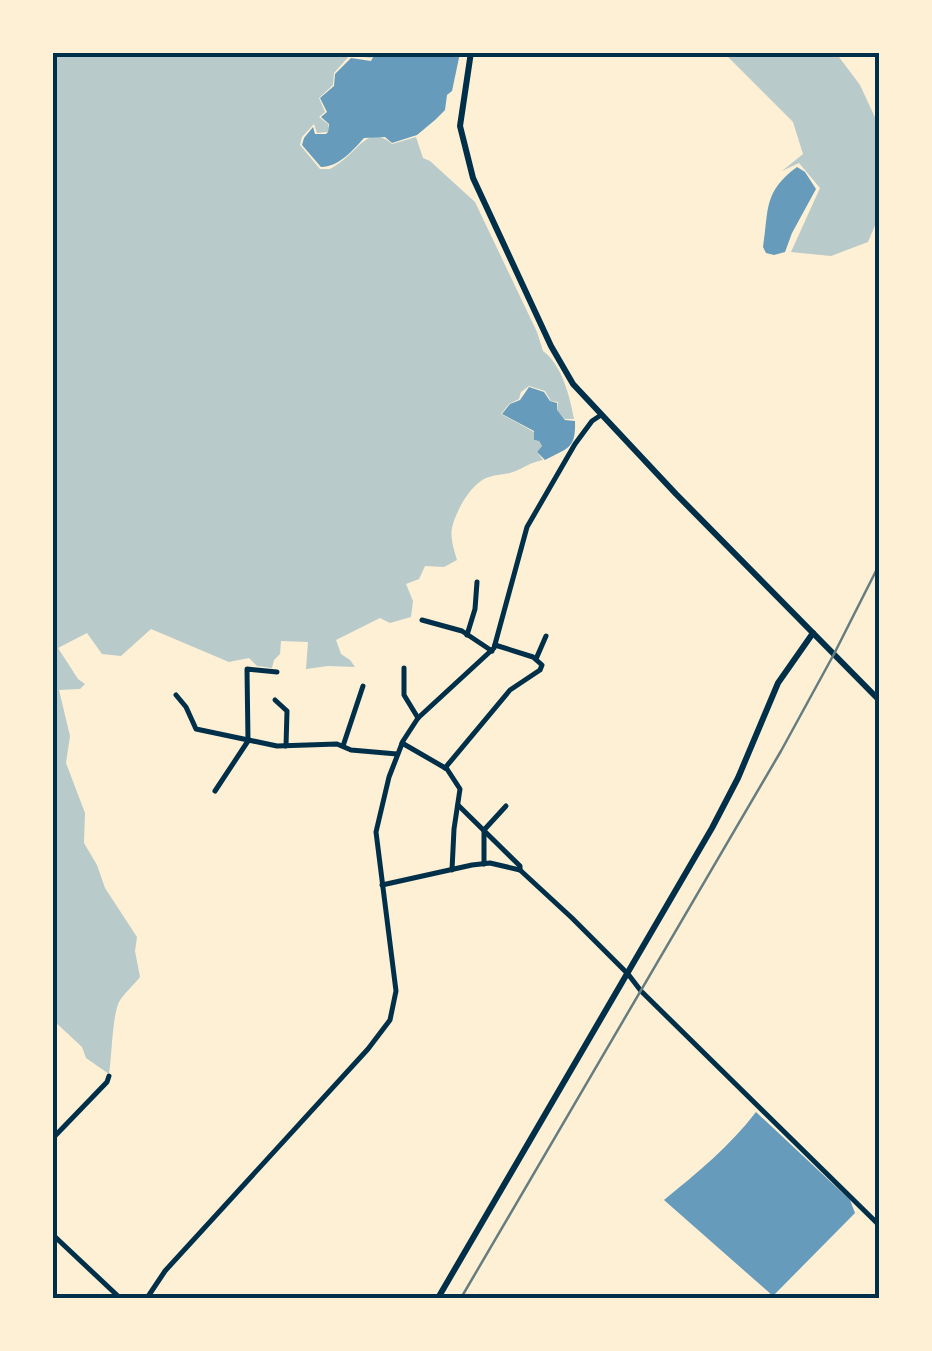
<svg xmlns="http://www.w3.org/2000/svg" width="932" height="1351" viewBox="0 0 932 1351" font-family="Cabin,sans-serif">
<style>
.green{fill:#b9caca}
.water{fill:#669bbc}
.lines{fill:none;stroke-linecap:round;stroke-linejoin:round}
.minor{stroke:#003049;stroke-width:5}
.tertiary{stroke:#003049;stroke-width:6}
.rail{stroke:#657d81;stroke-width:2.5}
.neatline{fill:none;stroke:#003049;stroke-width:4}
</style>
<rect width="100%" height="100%" fill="#fdf0d5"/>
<g class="green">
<path d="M52 53H373L371 58 350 55 334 73 333 85 319 98 325 112 319 117 328 124V132L317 133 314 124 302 137 300 145 320 169H330C337 165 344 160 350 154 364 141 373 128 392 144L416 137 423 158 430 161 475 202 537 332 543 351C562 365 570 397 574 419H565L557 411 558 402 551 401 545 391 529 386 521 392 519 399 509 404 501 414 534 432V440L539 441 542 446 537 452 543 460C531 462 524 468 513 472 505 475 497 474 489 477 472 482 456 510 452 528 450 538 454 550 457 560L444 567 425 566 419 579 406 584 413 601 411 617 390 623 380 618 336 640 341 654 350 660 355 667 328 666 306 669 308 642 281 641 280 654 274 660 272 668 257 666 249 658 229 662 151 629 121 656 102 654 87 633 58 648 78 679 85 684 80 689 59 690 70 736 66 763 85 813 84 843 97 865 105 888 137 937 135 951 140 977C134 985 124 993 119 1002 112 1017 112 1057 109 1074L86 1058 82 1047 53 1020Z"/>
<polygon points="724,53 836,53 860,85 879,126 879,216 868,242 831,256 791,252 820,188 799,163 782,171 803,154 793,122"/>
</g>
<g class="water">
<path d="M375 53H460L452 91 447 95 445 110 435 120 417 135 392 143 385 137 364 138C353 150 339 167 321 167L302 145 304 138 313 127 315 134H326L328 132 329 124 321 117 327 112 320 98 334 86 335 74 351 58 371 61Z"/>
<path d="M797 167 805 172 816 189 792 233 785 252 774 255 766 253 763 247C769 209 763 192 797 167Z"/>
<path d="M529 387 544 392 550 401 557 403V410L565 420 575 421C576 449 568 448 545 460L537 452 542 446 539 441 534 440V431L502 414 510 404 520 400Z"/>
<path d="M756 1112 850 1200 855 1213 773 1296 664 1200C697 1173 730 1146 756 1112Z"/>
</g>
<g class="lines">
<g class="minor">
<polyline points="422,620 462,631 492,651"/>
<polyline points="467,635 475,609 477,582"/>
<polyline points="536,659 546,636"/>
<polyline points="404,668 404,695 418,718"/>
<polyline points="176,695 186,707 196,729 277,746 337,744 351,750 397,754"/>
<polyline points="275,700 287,711 286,746"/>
<polyline points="402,743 447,769 460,789 454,829 452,870"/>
<polyline points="343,746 363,686"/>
<polyline points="445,768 510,690 540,670 542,665 533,657 495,645"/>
<polyline points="215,791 248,741 247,669 277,672"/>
<polyline points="458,805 520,866 520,870"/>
<polyline points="484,864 484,830 506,806"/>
<polyline points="382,885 472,865 490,863 520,870 572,918 628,974 641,991 880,1226"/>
<polyline points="52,1139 107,1082 109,1076"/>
<polyline points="52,1234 120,1298"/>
<polyline points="147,1298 165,1271 368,1049 390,1020 396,991 376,832 389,777 403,741 418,718 494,648 527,527 575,444 592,421 601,415"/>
</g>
<g class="tertiary">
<polyline points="471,52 460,126 473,178 551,346 573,384 676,494 880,701"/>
<polyline points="438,1298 712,828 738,778 778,683 813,633"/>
</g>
<polyline class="rail" points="461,1298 781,751 834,654 880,563"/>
</g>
<rect width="932" height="1351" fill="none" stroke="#fdf0d5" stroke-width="110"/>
<rect x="55" y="55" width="822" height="1241" class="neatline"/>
</svg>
